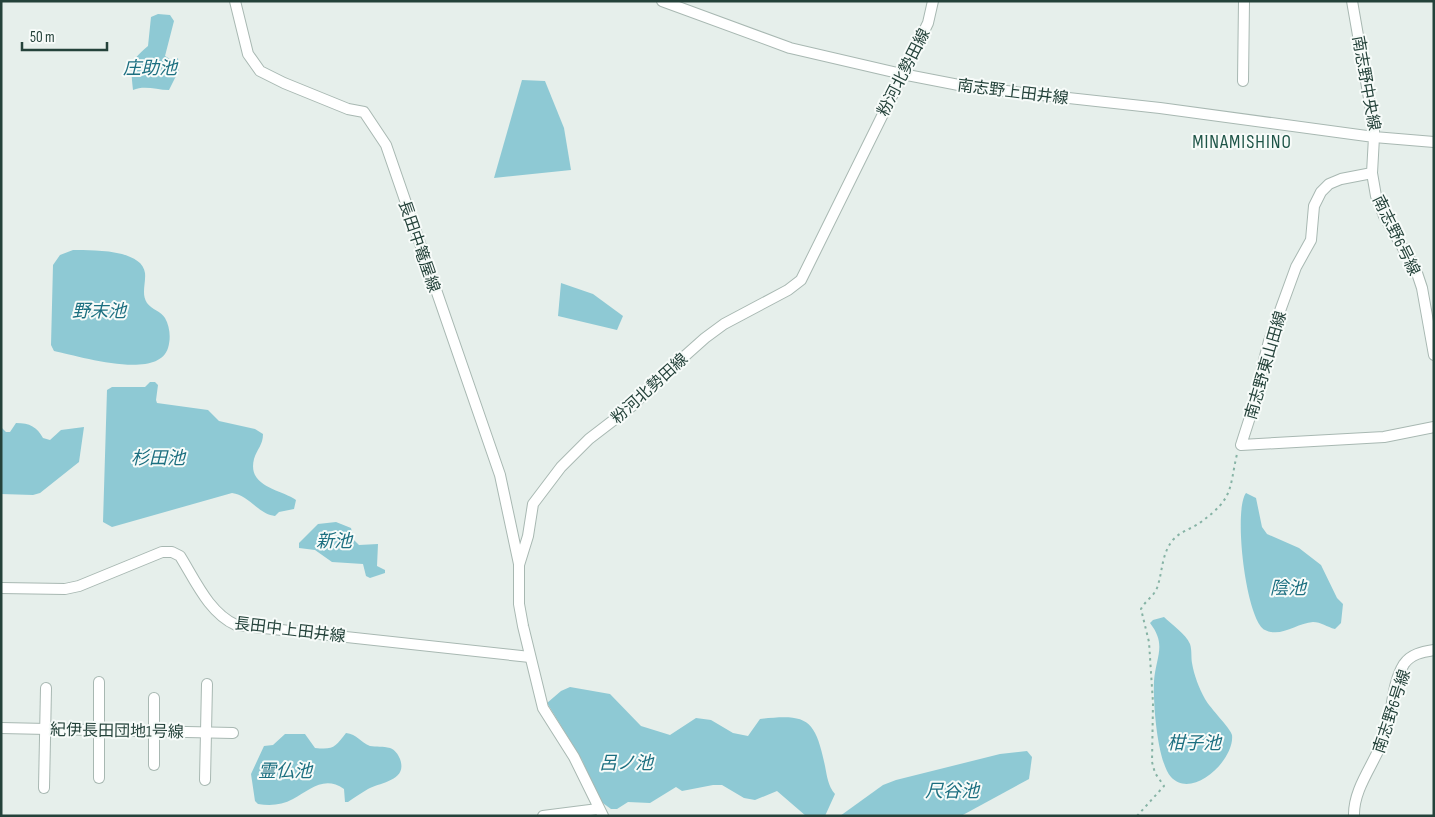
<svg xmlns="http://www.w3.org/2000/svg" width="1435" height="817" viewBox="0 0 1435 817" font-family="'Sofia Sans Condensed','Noto Sans JP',sans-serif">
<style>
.water{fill:#8ec9d4}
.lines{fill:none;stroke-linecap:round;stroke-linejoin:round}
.minor-casing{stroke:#a8b8b2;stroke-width:12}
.path{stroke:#86b3a5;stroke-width:2;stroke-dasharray:2.5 4;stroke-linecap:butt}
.minor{stroke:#fff;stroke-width:10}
.labels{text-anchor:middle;stroke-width:4;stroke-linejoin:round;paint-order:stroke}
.street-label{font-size:16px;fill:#24423a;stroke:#f7fbf9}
.water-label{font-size:18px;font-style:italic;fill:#1c6f80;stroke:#f7fbf9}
.quarter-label{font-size:19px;letter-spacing:1px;fill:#1f5548;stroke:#f7fbf9}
</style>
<rect width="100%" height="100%" fill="#e6efeb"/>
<g class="water">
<path d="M158 14 170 15 174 21 165 56 173 61 178 58 179 70 169 90C156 90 145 85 133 90 131 65 128 63 148 46L151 17Z"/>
<polygon points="522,80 545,81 564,128 571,170 494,178"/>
<path d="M73 250C91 250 142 249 145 273 146 283 141 294 147 303 152 310 161 311 165 318 170 327 171 338 168 348 158 381 79 356 54 351L51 345 53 265 60 255Z"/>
<polygon points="561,283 593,294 623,316 617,330 558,316"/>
<path d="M150 382H155L158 385 156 400 157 403 208 410 219 421 255 429 263 434C263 445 257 449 254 459 247 487 280 489 296 500L294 509 279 512 275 516C258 514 249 495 232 493L112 527 103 522 107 390 112 387H145Z"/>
<path d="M16 423C30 423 37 427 43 438L50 440 61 430 84 427 79 462 40 493 33 495 1 494V427L6 432H10Z"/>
<path d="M1246 493 1256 498 1262 527 1267 534 1299 548 1321 565 1337 598 1343 604 1341 623 1335 629C1327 627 1321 622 1313 622 1297 623 1281 638 1265 630 1246 620 1233 510 1246 493Z"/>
<polygon points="336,522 351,528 354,540 359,545 378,544 377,566 385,570 385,573 370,578 366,576 363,564 332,562 315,550 299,548 299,543 318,524"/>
<path d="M1164 617C1171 624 1186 634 1190 644 1192 650 1191 657 1192 663 1194 675 1199 688 1205 699 1210 708 1231 729 1232 735 1235 760 1192 800 1171 777 1157 761 1153 702 1154 681 1156 656 1167 645 1150 623L1153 620Z"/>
<path d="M570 687 610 694 641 726 670 735 696 718 711 720 733 733 748 736 760 719C807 714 815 718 825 766 827 776 828 786 835 794L825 816H806L777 791 755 800 744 798 722 785H713L682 791 676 787 650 803 628 802 617 809H611L600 801 582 760 547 703 561 691Z"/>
<path d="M346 733C357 734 361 743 370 746 376 747 383 746 390 748 395 750 398 754 400 759 408 781 380 782 368 789 361 793 354 798 348 802H345L344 789C324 775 310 790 293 799 282 805 271 806 258 804L255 801 251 774 264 746 273 745 285 734H305L315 748C334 750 335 747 346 733Z"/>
<polygon points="1027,751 1032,757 1029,779 961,816 840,816 883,785 896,780 1000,754"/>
</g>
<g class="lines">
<defs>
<g id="minor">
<polyline points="235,1 248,54 260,71 284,83 348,109 364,112 386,145 500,475 519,564"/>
<polyline points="662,1 790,48 902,74 969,87 1160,108 1374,137 1372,173 1341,179 1329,184 1321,192 1314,206 1311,240 1296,267 1269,341 1262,368 1260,386 1241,445 1384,437 1434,427"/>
<polyline points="1352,1 1374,127 1374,137 1434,142"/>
<polyline points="1243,81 1244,1"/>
<polyline points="1372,173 1376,196 1384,216 1416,270 1422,288 1434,355"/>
<path d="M1 588 65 589 79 586 162 552H172L180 556C195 580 209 613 236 625L530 657"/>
<polyline points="154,698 154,765"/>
<polyline points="1,728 233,733"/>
<polyline points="99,778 99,682"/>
<polyline points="205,780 207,684"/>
<polyline points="44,788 46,688"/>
<polyline points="543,816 598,809"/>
<polyline points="603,816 574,757 543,708 523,626 519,604 519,565 528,536 533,504 561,467 589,439 632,406 659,379 705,338 724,324 788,290 801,280 928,23 933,1"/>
<path d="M1354 816C1353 787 1377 761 1385 734 1393 712 1391 685 1404 664 1411 654 1422 652 1434 650"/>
</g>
</defs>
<use href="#minor" class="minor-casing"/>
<path class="path" d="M1137 816 1164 786 1155 773 1152 762 1153 703 1149 642 1141 609C1145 601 1154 596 1157 588 1163 571 1161 556 1172 541 1180 531 1192 529 1201 522 1234 498 1229 489 1237 454"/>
<use href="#minor" class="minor"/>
</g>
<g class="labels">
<g class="street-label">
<text transform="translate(903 72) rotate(-63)" y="6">粉河北勢田線</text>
<text transform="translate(1367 83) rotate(80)" y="6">南志野中央線</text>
<text transform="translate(1013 91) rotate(7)" y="6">南志野上田井線</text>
<text transform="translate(1397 235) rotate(64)" y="6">南志野6号線</text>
<text transform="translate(420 246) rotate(71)" y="6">長田中篭屋線</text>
<text transform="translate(1265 365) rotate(-74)" y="6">南志野東山田線</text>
<text transform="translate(649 388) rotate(-42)" y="6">粉河北勢田線</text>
<text transform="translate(290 629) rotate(7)" y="6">長田中上田井線</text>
<text transform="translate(1391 711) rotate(-72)" y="6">南志野6号線</text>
<text transform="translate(117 730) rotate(1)" y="6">紀伊長田団地1号線</text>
</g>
<g class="water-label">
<text x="150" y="74">庄助池</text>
<text x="99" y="317">野末池</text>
<text x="158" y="464">杉田池</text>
<text x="334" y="547">新池</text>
<text x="1288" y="594">陰池</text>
<text x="1194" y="749">柑子池</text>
<text x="626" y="769">呂ノ池</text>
<text x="285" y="777">霊仏池</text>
<text x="952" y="797">尺谷池</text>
</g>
<g class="quarter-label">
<text x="1242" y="148">MINAMISHINO</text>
</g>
</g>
<rect width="1435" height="817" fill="none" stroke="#24423a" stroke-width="5"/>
<path d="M22 42v8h85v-8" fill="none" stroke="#24423a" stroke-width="2.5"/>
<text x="30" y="42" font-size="15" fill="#24423a" stroke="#f7fbf9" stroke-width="4" paint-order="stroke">50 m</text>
</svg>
